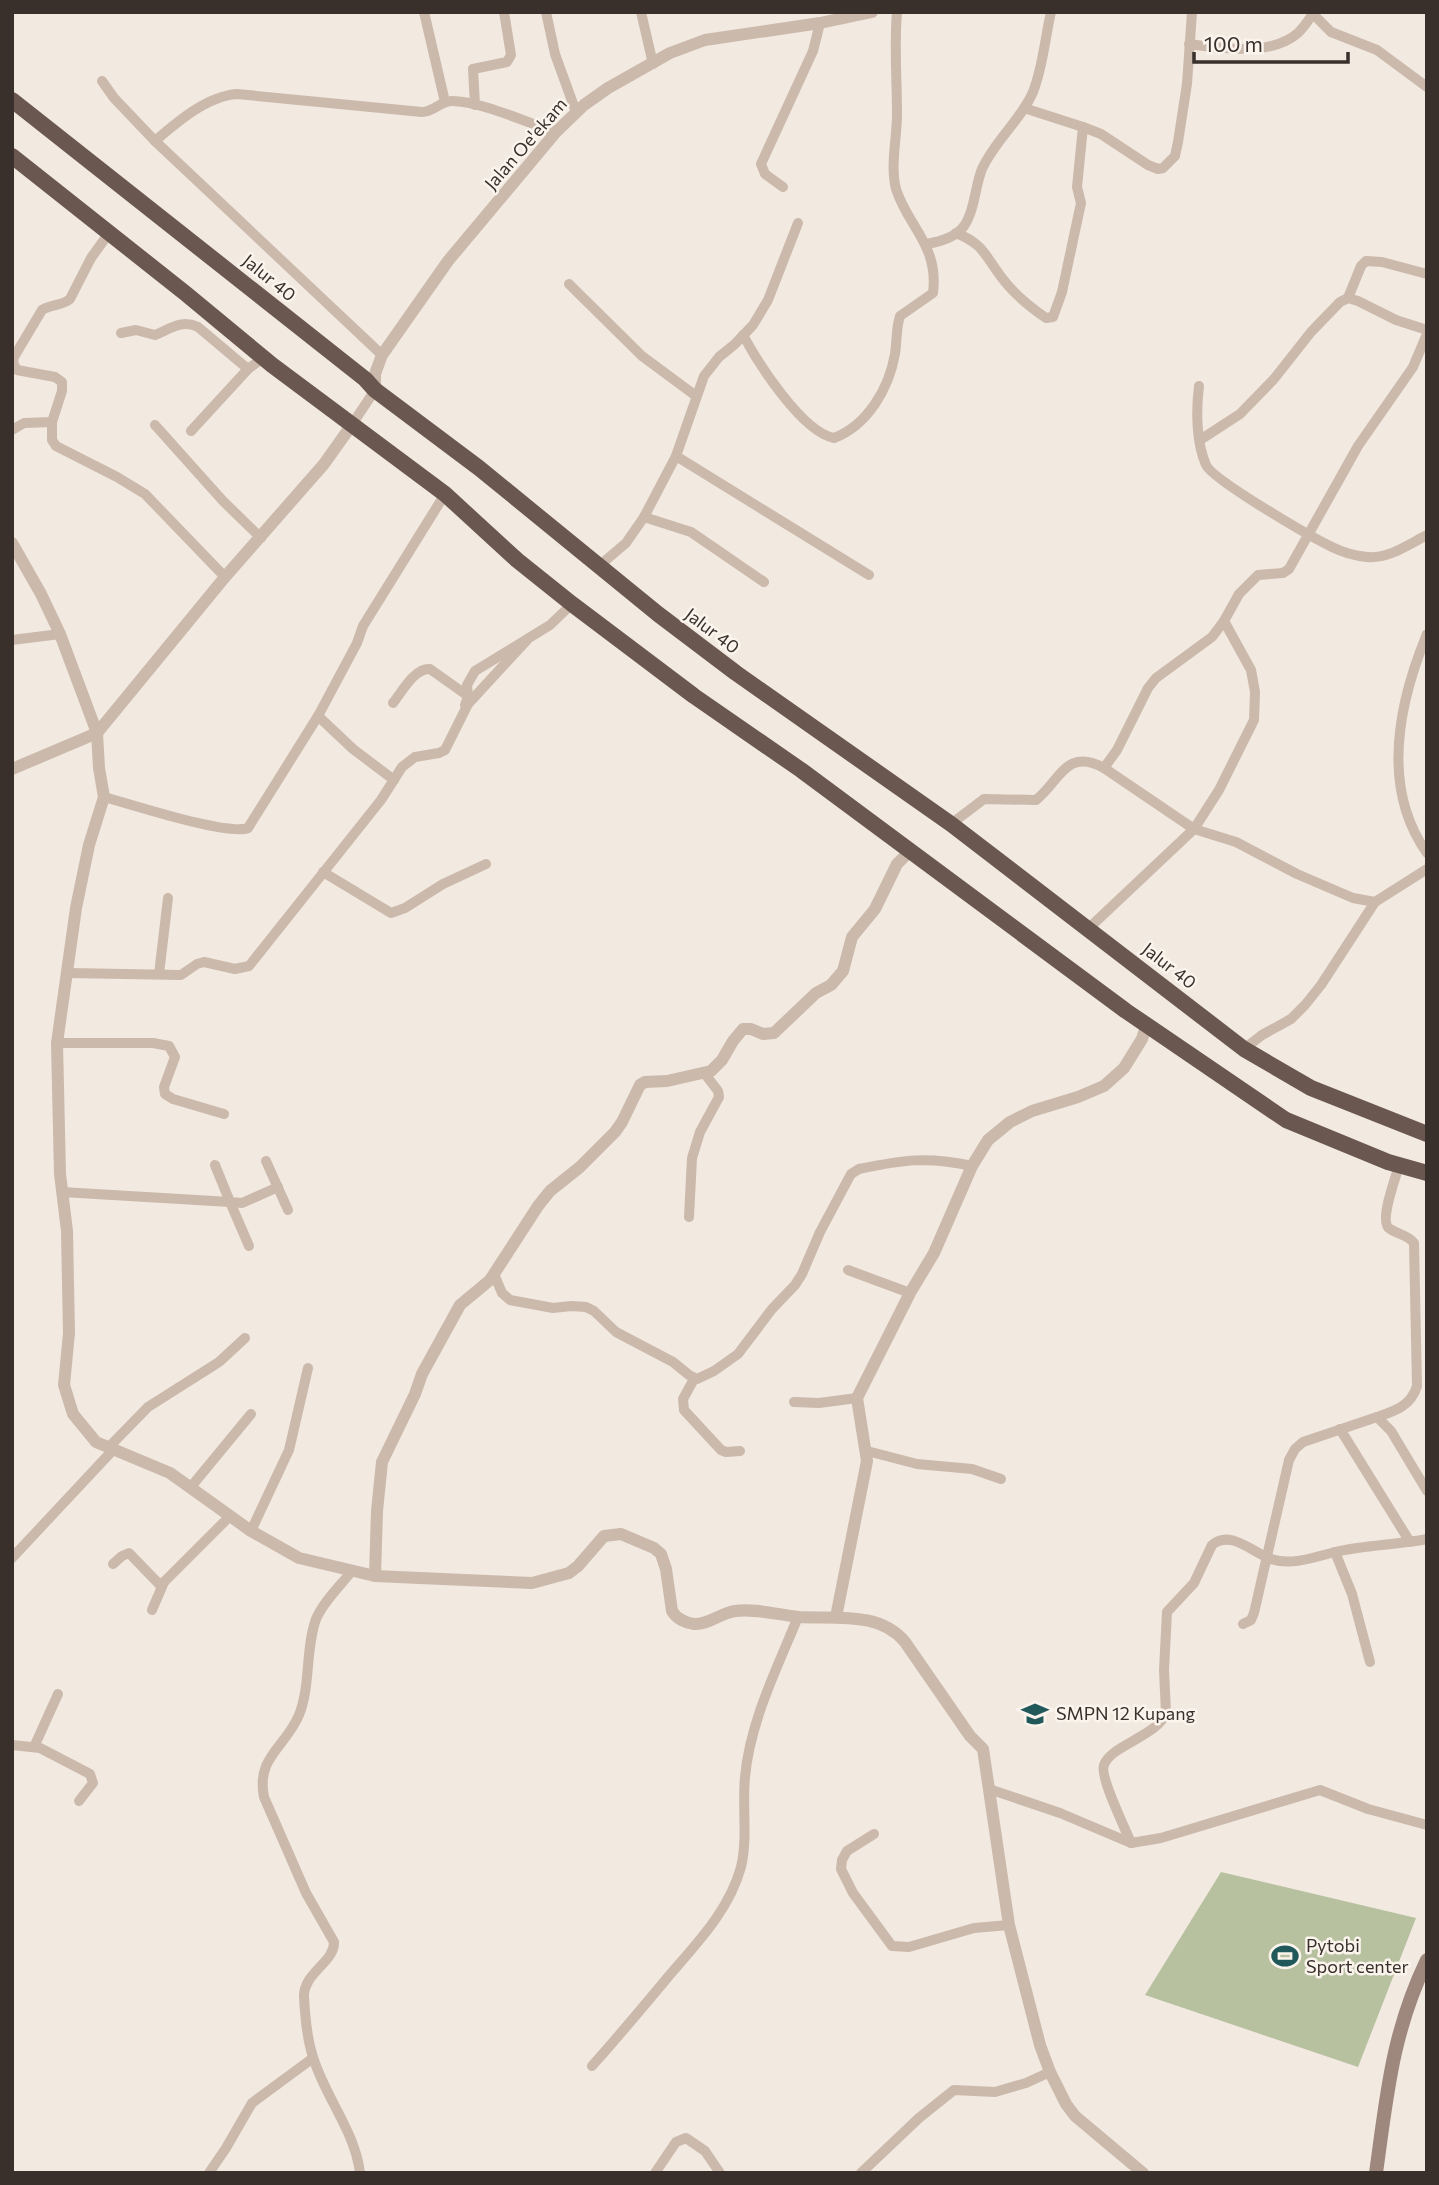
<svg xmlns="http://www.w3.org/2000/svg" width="1439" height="2185" viewBox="0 0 1439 2185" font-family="Commissioner,sans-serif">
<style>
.pitch{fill:#b7c1a0}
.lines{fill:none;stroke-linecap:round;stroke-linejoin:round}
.minor{stroke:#cbb9ac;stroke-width:10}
.tertiary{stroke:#cbb9ac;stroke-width:12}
.secondary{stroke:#9e887d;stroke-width:14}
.trunk{stroke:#6a5850;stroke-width:16}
.labels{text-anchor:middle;stroke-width:5;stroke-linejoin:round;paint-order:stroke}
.street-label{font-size:18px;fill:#392f2b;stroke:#faf4ed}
.poi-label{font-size:18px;fill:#392f2b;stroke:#faf4ed;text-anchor:start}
</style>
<rect width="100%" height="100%" fill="#f2e9e0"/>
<polygon class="pitch" points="1221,1872 1416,1918 1358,2067 1145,1995"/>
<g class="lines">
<g class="minor">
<polyline points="424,12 445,102"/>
<polyline points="546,12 555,54 576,112"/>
<polyline points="641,12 653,64"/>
<polyline points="1311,12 1331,32 1377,50 1427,87"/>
<path d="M1189 44C1222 48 1270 57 1298 33 1303 28 1308 21 1312 15"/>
<polyline points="102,81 114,98 155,141 382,355"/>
<polyline points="475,105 473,69 507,62 511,55 504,12"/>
<polyline points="1024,108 1083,127 1101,134 1148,165 1158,169 1163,168 1175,156 1178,142 1187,84 1192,12"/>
<path d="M155 141C177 122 207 96 237 94L422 112C434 112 440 101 452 101 480 101 528 123 556 132"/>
<polyline points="783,187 765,174 761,164 813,51 820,23"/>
<path d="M956 233C984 244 985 256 1002 278 1014 294 1030 307 1046 318L1053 317 1062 292 1081 203 1077 187 1083 127"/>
<path d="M926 244C939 242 956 237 964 226 975 210 975 186 982 169 995 140 1021 120 1033 92 1043 67 1045 38 1051 12"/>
<polyline points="569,284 642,356 696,396"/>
<polyline points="1348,298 1361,266 1366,261 1382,262 1427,274"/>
<path d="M121 333 136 330 155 335C170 329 181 319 198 327L248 369"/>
<path d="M743 335C758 363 802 432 834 438 868 425 889 388 895 354 897 341 896 328 900 316L933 293C939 245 908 227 896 189 890 166 897 138 897 114 897 79 894 47 897 12"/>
<path d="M1199 386C1196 410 1196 442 1206 465 1213 480 1311 537 1332 547 1342 552 1356 556 1367 557 1389 559 1409 544 1427 535"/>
<polyline points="52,422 52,440 56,446 117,477 145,494 225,577"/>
<polyline points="155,425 223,501 261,538"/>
<polyline points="351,426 375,390"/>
<path d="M12 430 24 423 52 422 62 391V382L55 377 17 370 13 363 14 357 42 310C51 304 62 306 70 299L91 258 109 233"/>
<polyline points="191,431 248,369 263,358"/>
<polyline points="1200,440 1240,414 1274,379 1311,332 1340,302 1348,298 1358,301 1396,320 1427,330"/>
<polyline points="676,456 869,575"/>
<polyline points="644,517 691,532 764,582"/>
<polyline points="599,566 626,543 644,517 676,456 704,376 719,357 735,344 753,325 768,300 798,223"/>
<path d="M1427 634C1399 702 1380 787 1427 853"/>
<polyline points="12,640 60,634"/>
<path d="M393 703C402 692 414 668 430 669L468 696"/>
<polyline points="465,705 468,696 467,685 475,671 550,625 572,604"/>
<polyline points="318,716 353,749 394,780"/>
<polyline points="1104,768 1117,750 1148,688 1156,678 1212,637 1224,621 1239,594 1258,575 1283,573 1289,569 1358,446 1413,367 1427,334"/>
<path d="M104 797C131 804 227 836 248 828L318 716 357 643 363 626 445 494"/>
<path d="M951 824 984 799 1036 800C1060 781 1066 747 1104 768L1194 829 1236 842 1297 874 1353 898 1375 902"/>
<polyline points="323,872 391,913 405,908 443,884 486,864"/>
<polyline points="1089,928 1194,829 1219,790 1254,720 1255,692 1251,670 1224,621"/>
<polyline points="68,973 181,975 197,964 204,962 235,969 249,966 381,800 402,767 415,757 439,753 445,750 468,704 527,640"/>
<polyline points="159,974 168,898"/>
<polyline points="57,1043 153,1043 169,1046 175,1057 164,1087 165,1094 173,1099 224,1114"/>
<polyline points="1244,1049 1262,1035 1291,1019 1305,1005 1321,985 1375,902 1427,869"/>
<polyline points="266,1161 288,1210"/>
<polyline points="215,1165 230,1202 242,1203 278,1187"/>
<polyline points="62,1192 230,1202 249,1246"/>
<polyline points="689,1217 692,1158 700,1132 719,1097 718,1091 705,1074"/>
<polyline points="848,1270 910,1293"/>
<path d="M494 1274 502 1293 510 1300 553 1308 571 1306 586 1307 594 1311 616 1332 673 1362 689 1375 697 1379 714 1371 738 1354 772 1309 795 1285 802 1274 820 1232 851 1174 859 1169C902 1160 928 1156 972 1166"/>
<polyline points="694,1379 683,1399 684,1410 721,1450 726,1452 740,1451"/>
<polyline points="794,1402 819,1403 857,1398"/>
<path d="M1377 1417C1395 1411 1411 1406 1417 1386L1414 1243C1407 1234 1399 1235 1390 1229 1378 1222 1396 1178 1399 1165"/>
<polyline points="1340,1429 1410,1542"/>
<polyline points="108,1448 148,1407 219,1362 245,1338"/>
<polyline points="867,1451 917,1464 972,1469 1001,1479"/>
<polyline points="190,1488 251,1414"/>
<polyline points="251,1531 289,1450 308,1368"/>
<polyline points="1335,1552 1352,1594 1370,1662"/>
<polyline points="12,1558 113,1450"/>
<polyline points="113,1564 122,1556 129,1553 159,1584 164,1582 230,1516"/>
<path d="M352 1571C340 1586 323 1602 316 1619 305 1650 311 1685 299 1715 285 1748 256 1757 264 1797L306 1893 334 1942C335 1962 303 1973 304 1997 305 2016 307 2039 313 2057 325 2097 355 2131 360 2173"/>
<polyline points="152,1610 164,1582"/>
<polyline points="1243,1624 1251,1620 1254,1613 1289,1460 1295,1449 1303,1442 1377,1417 1391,1431 1427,1491"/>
<polyline points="12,1745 40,1748 90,1774 93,1783 79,1801"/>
<polyline points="34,1747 58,1694"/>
<polyline points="989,1789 1060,1813 1131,1843 1161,1838 1320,1790 1368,1809 1427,1825"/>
<polyline points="874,1834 847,1851 842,1860 841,1869 853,1893 892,1946 909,1947 974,1928 1009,1925"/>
<path d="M1131 1843C1126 1830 1099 1776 1104 1765 1108 1753 1127 1745 1138 1738 1148 1732 1161 1725 1166 1713L1164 1670 1167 1612 1194 1583 1212 1545C1231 1529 1253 1553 1271 1559 1292 1566 1315 1557 1335 1552 1365 1545 1397 1545 1427 1539"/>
<path d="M592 2066C618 2037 643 2007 668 1977 696 1944 729 1911 741 1867 748 1838 742 1807 745 1777 750 1722 777 1668 798 1617"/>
<polyline points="209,2173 226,2148 252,2103 313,2058"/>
<polyline points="655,2173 676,2142 686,2138 705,2151 720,2173"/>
<polyline points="861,2173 919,2118 954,2090 995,2092 1026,2083 1050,2072"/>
</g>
<g class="tertiary">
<polyline points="375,390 375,374 382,355 448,261 556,132 584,105 608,88 670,53 705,40 820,23 872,12"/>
<path d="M12 543 41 594 60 634 97 733 99 768 104 797 89 845 76 908 57 1043 60 1174 67 1231 68 1283 69 1333 64 1385 73 1414 96 1442 170 1473 251 1531 299 1558 375 1576 532 1583 569 1573 578 1566 604 1536 621 1534 654 1548 661 1554 666 1569 672 1611C676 1618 685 1623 694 1624 708 1625 721 1613 735 1611 755 1608 778 1615 799 1617 834 1619 880 1611 905 1642L970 1736 983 1749 1009 1925 1040 2045 1050 2072 1066 2104 1075 2116 1143 2173"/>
<polyline points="12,769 97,733 225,577 324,464 351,426"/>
<polyline points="375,1576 377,1511 382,1462 415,1394 422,1374 460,1305 490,1280 538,1206 550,1191 580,1167 615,1132 622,1122 640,1085 645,1082 667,1081 711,1071 722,1060 733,1041 743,1029 751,1029 763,1034 774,1033 816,993 831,985 843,971 852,937 875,909 897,864 909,852"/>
<polyline points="836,1617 867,1461 857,1398 910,1293 934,1253 972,1166 988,1140 1010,1122 1032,1111 1078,1097 1104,1086 1124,1068 1142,1039 1147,1024"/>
</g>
<path class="secondary" d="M1376 2173C1387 2094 1392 2033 1427 1960"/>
<g class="trunk">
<polyline points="12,100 365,379 375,390 479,468 658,614 736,673 951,824 1244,1049 1311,1088 1427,1134"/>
<polyline points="12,156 185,293 272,365 445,494 517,560 572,604 694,696 801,770 1126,1011 1286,1120 1388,1162 1427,1173"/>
</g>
</g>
<defs>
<symbol id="school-bare" viewBox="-9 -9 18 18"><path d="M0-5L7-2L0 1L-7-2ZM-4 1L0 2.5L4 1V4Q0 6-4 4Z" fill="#21585a" stroke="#faf4ed" stroke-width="2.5" paint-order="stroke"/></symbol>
<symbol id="stadium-bare" viewBox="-9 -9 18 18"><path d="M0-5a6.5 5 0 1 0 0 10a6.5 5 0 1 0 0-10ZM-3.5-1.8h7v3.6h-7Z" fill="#21585a" stroke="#faf4ed" stroke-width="2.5" paint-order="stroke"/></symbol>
</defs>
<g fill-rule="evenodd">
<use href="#school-bare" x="1016" y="1695" width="38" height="38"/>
<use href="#stadium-bare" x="1266" y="1937" width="38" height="38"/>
</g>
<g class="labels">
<g class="street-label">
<text transform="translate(526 144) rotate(-49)" y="6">Jalan Oe'ekam</text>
<text transform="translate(269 278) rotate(39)" y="6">Jalur 40</text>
<text transform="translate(712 631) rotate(37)" y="6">Jalur 40</text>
<text transform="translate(1169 966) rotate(38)" y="6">Jalur 40</text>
</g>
<g class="poi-label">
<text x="1056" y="1720">SMPN 12 Kupang</text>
<text x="1306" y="1952">Pytobi<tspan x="1306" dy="21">Sport center</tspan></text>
</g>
</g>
<rect width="1439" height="2185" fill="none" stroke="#392f2b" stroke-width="28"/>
<path d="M1194 52v10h154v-10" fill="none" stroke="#392f2b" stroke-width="3.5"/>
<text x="1204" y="52" font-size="21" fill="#392f2b" stroke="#faf4ed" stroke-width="5" paint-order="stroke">100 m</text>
</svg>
